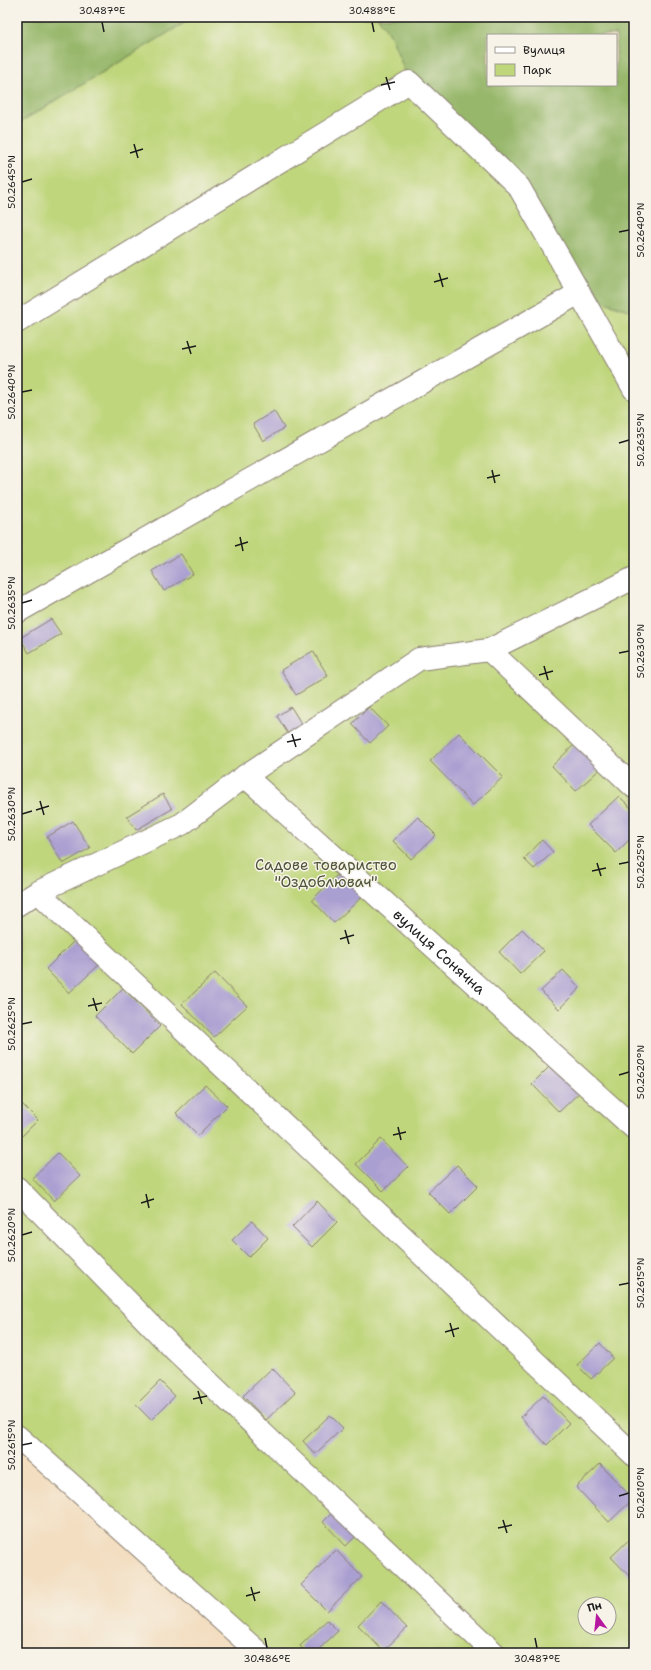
<svg xmlns="http://www.w3.org/2000/svg" width="651" height="1670" viewBox="0 0 651 1670" font-family="'Shantell Sans',sans-serif">
<style>
.green{fill:#bfd67b;stroke:#6e794c;fill-rule:evenodd}
.forest{fill:#97b76b;stroke:#5a6a44;fill-rule:evenodd}
.building{fill:#aa9fd1}
.lines{fill:none;stroke-linecap:round;stroke-linejoin:round}
.street-casing{stroke:#887d6e;stroke-width:24}
.street{stroke:#fff;stroke-width:22}
.ticks{fill:none;stroke:#1c1c1c;stroke-width:1.5}
.labels{text-anchor:middle;stroke-width:3;stroke-linejoin:round;paint-order:stroke}
.park-label{font-size:15px;fill:#4d5438;stroke:#f7f3e8}
.street-label{font-size:15px;fill:#1c1c1c;stroke:#f7f3e8}
.neatline{fill:none;stroke:#1c1c1c;stroke-width:1.5}
.ticks-label{font-size:10px;text-anchor:middle;fill:#1c1c1c}
</style>
<rect width="100%" height="100%" fill="#f7f3e8"/>
<filter id="ink" filterUnits="userSpaceOnUse"><feTurbulence type="fractalNoise" baseFrequency=".025" numOctaves="2"/><feDisplacementMap in="SourceGraphic" scale="8" xChannelSelector="R" yChannelSelector="G"/><feConvolveMatrix kernelMatrix="1 2 1 2 8 2 1 2 1" color-interpolation-filters="sRGB"/></filter>
<filter id="wash" filterUnits="userSpaceOnUse"><feTurbulence type="fractalNoise" baseFrequency=".012" numOctaves="4" result="noise"/><feDisplacementMap in="SourceGraphic" scale="16" xChannelSelector="R" yChannelSelector="G"/><feGaussianBlur stdDeviation="0.9" result="paint"/><feColorMatrix in="noise" values="0 0 0 0 0 0 0 0 0 0 0 0 0 0 0 0 0 1.4 0 .05"/><feComposite in="paint" operator="in"/></filter>
<g filter="url(#wash)">
<rect width="100%" height="100%" fill="#f3dec1"/>
<path class="green" d="M194 17H378L391 36 409 82 519 187 579 293 634 312V1653H259L17 1436V124ZM585 1604H609V1628H585Z"/>
<g class="forest">
<polygon points="17,17 194,17 17,124"/>
<path d="M378 17H634V312L579 293 519 187 409 82 391 36ZM488 35H616V85H488Z"/>
</g>
<g id="blocks">
<g class="building">
<polygon points="274,411 284,428 263,441 253,424"/>
<polygon points="181,554 193,574 164,591 152,571"/>
<polygon points="51,619 61,634 29,653 20,638"/>
<polygon points="313,651 328,676 296,695 281,670"/>
<polygon points="291,707 304,728 290,737 277,716"/>
<polygon points="369,707 388,726 370,743 352,724"/>
<polygon points="459,733 503,777 473,805 430,761"/>
<polygon points="575,744 600,769 576,791 552,766"/>
<polygon points="163,794 172,809 136,830 127,816"/>
<polygon points="619,796 634,811 634,835 616,853 588,825"/>
<polygon points="418,817 436,835 411,859 393,841"/>
<polygon points="73,821 90,848 63,864 47,837"/>
<polygon points="542,840 553,852 534,869 524,859"/>
<polygon points="342,870 365,894 334,923 312,900"/>
<polygon points="522,929 544,951 520,974 499,952"/>
<polygon points="78,937 102,962 69,993 46,969"/>
<polygon points="563,970 580,988 559,1009 541,991"/>
<polygon points="215,973 247,1006 214,1037 182,1004"/>
<polygon points="123,988 160,1026 132,1054 95,1016"/>
<polygon points="555,1061 583,1089 559,1112 532,1084"/>
<polygon points="205,1085 227,1106 198,1135 176,1113"/>
<polygon points="21,1103 38,1120 17,1141 17,1107"/>
<polygon points="381,1139 408,1167 383,1191 356,1164"/>
<polygon points="58,1153 80,1176 54,1201 32,1178"/>
<polygon points="457,1165 478,1186 450,1214 428,1192"/>
<polygon points="317,1201 337,1222 312,1247 292,1227"/>
<polygon points="252,1221 268,1238 249,1257 232,1240"/>
<polygon points="600,1343 613,1358 591,1379 577,1365"/>
<polygon points="272,1368 295,1392 266,1420 243,1396"/>
<polygon points="160,1381 175,1396 151,1420 136,1405"/>
<polygon points="543,1396 569,1423 547,1445 521,1417"/>
<polygon points="330,1415 343,1428 315,1454 303,1441"/>
<polygon points="600,1464 633,1499 609,1522 576,1487"/>
<polygon points="334,1511 357,1535 346,1546 323,1522"/>
<polygon points="634,1535 634,1581 611,1557"/>
<polygon points="336,1550 362,1577 327,1611 301,1585"/>
<polygon points="381,1601 407,1628 383,1651 358,1625"/>
<polygon points="327,1620 338,1631 315,1653 306,1653 300,1646"/>
</g>
</g>
</g>
<g filter="url(#ink)">
<use href="#blocks" fill-opacity="0" stroke="#887d6e" stroke-width="1"/>
<g class="lines">
<defs>
<g id="street">
<polyline points="17,322 409,82 519,187 634,389"/>
<polyline points="17,612 579,293"/>
<polyline points="489,650 634,787"/>
<path id="s1" d="M245 776 634 1128"/>
<polyline points="38,892 634,1455"/>
<polyline points="17,905 38,892 182,824 245,776 419,659 489,650 634,578"/>
<polyline points="17,1188 175,1350 494,1653"/>
<polyline points="17,1436 259,1653"/>
</g>
</defs>
<use href="#street" class="street-casing"/>
<use href="#street" class="street"/>
</g>
</g>
<path class="ticks" d="M102 22 104 32M372 22 374 32M386 77 390 90M381 85 395 82M134 144 138 158M130 153 143 149M22 182 32 179M619 232 629 230M439 273 443 287M434 282 448 278M187 341 191 354M182 349 196 346M22 392 32 390M619 443 629 440M492 470 495 483M487 478 500 475M240 537 243 551M235 546 248 542M22 603 32 600M619 653 629 651M544 666 548 680M539 675 553 671M292 734 296 747M287 742 301 739M40 801 44 815M36 810 49 806M22 814 32 811M597 863 601 876M619 864 629 862M592 871 606 868M345 930 349 944M340 939 354 935M93 998 97 1011M88 1006 102 1003M22 1024 32 1022M619 1075 629 1072M398 1127 401 1140M393 1135 406 1132M146 1194 149 1208M141 1203 154 1199M22 1235 32 1232M619 1285 629 1283M450 1323 454 1337M445 1332 459 1328M198 1391 202 1404M193 1399 207 1396M22 1445 32 1443M619 1496 629 1493M503 1520 507 1533M498 1528 512 1525M251 1587 255 1601M246 1596 260 1592M265 1638 267 1648M535 1638 537 1648"/>
<g class="labels">
<g class="park-label">
<text x="326" y="870">Садове товариство<tspan x="326" dy="17">"Оздоблювач"</tspan></text>
</g>
<g class="street-label">
<text dy="5" stroke="none"><textPath href="#s1" startOffset="262">вулиця Сонячна</textPath></text>
</g>
</g>
<rect width="651" height="1670" fill="none" stroke="#f7f3e8" stroke-width="44"/>
<rect x="487" y="34" width="130" height="52" fill="#f7f3e8" stroke="#9f9d96"/>
<rect x="495" y="47" width="20" height="6" fill="#ffffff" stroke="#9f9d96"/>
<text x="523" y="54" font-size="12" fill="#1c1c1c">Вулиця</text>
<rect x="495" y="64" width="20" height="12" fill="#bfd67b" stroke="#9f9d96"/>
<text x="523" y="74" font-size="12" fill="#1c1c1c">Парк</text>
<g transform="translate(597 1616) rotate(345)"><circle r="19" fill="#f7f3e8" stroke="#9f9d96"/>
<path d="M0-3L7 15L0 10L-7 15Z" fill="#b5179e"/>
<text y="-6" font-size="11" font-weight="bold" text-anchor="middle" fill="#1c1c1c">Пн</text>
</g>
<rect x="22" y="22" width="607" height="1626" class="neatline"/>
<g class="ticks-label">
<text x="102" y="14">30.487°E</text>
<text x="372" y="14">30.488°E</text>
<text transform="translate(11 182) rotate(-90)" y="4">50.2645°N</text>
<text transform="translate(640 230) rotate(-90)" y="4">50.2640°N</text>
<text transform="translate(11 392) rotate(-90)" y="4">50.2640°N</text>
<text transform="translate(640 440) rotate(-90)" y="4">50.2635°N</text>
<text transform="translate(11 603) rotate(-90)" y="4">50.2635°N</text>
<text transform="translate(640 651) rotate(-90)" y="4">50.2630°N</text>
<text transform="translate(11 814) rotate(-90)" y="4">50.2630°N</text>
<text transform="translate(640 862) rotate(-90)" y="4">50.2625°N</text>
<text transform="translate(11 1024) rotate(-90)" y="4">50.2625°N</text>
<text transform="translate(640 1072) rotate(-90)" y="4">50.2620°N</text>
<text transform="translate(11 1235) rotate(-90)" y="4">50.2620°N</text>
<text transform="translate(640 1283) rotate(-90)" y="4">50.2615°N</text>
<text transform="translate(11 1445) rotate(-90)" y="4">50.2615°N</text>
<text transform="translate(640 1493) rotate(-90)" y="4">50.2610°N</text>
<text x="267" y="1662">30.486°E</text>
<text x="537" y="1662">30.487°E</text>
</g>
</svg>
